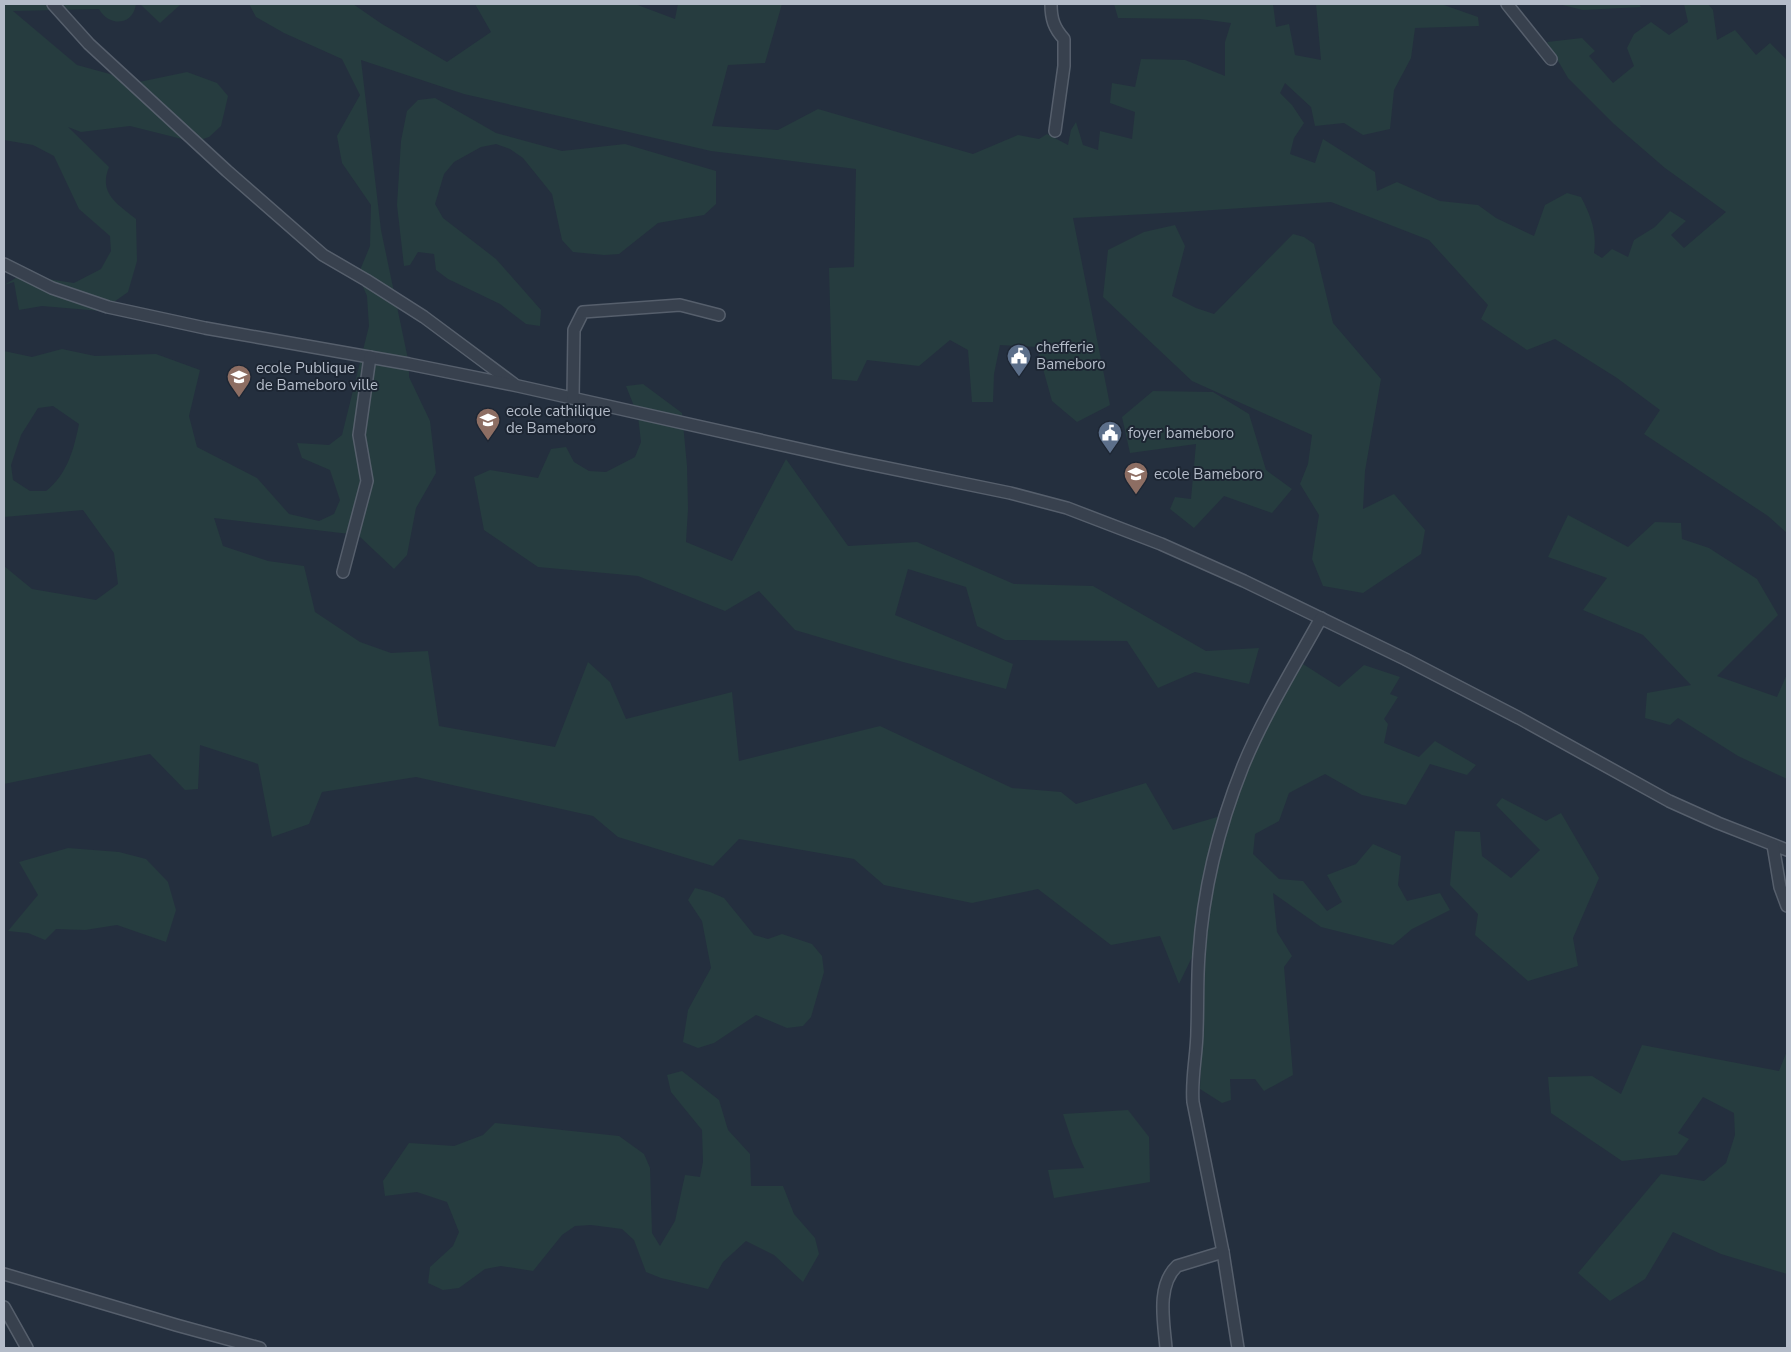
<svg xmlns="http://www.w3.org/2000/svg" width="1791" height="1352" viewBox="0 0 1791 1352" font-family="'Nunito Sans',sans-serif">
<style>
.green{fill:#263c3f;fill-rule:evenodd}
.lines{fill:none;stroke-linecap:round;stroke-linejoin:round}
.minor-casing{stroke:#565f6c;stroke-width:14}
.minor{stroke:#38414e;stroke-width:11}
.labels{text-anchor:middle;stroke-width:4;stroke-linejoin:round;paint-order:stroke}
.poi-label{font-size:15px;fill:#b4bcc9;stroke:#1d2633;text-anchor:start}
</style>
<rect width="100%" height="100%" fill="#242f3e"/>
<g class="green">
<path d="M4 4H136C133 26 109 27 99 9L13 11 77 65 139 82 187 72 217 83 228 96 221 126 209 137 194 142 130 126 81 132 68 127 109 167C98 194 118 204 136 219L137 261 128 292 101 311 42 306 19 310 14 282 4 285 21 275 74 283 101 269 111 251 110 236 79 209 54 156 33 145 4 140Z"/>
<polygon points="140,4 181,4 160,23"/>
<path d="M249 4H353L382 24 447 62 491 32 475 4H635L675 19 678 4H782L765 63 728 65 712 126 778 130 818 109 973 154 1018 135 1039 139 1047 134 1068 145 1071 130 1076 122 1083 145 1098 150 1100 131 1132 139 1135 112 1110 103 1112 83 1135 87 1141 59 1185 60 1225 76V42L1231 23 1200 19 1118 18 1114 4H1273L1276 27 1289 24 1295 55 1321 60 1316 4H1441L1478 17 1479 26 1415 28 1411 58 1394 90 1390 129 1363 135 1344 123 1315 126 1311 107 1285 83 1280 93 1292 105 1304 123 1294 138 1290 154 1315 163 1323 139 1375 172 1377 191 1397 182 1440 201 1478 205 1496 218 1534 236 1545 205 1567 193 1581 197C1591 216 1597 232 1594 253L1602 258 1612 249 1628 257 1634 240 1655 227 1670 211 1686 221 1671 235 1684 248 1726 212 1665 168 1614 124 1568 78 1547 42 1582 38 1595 51 1589 56 1613 83 1634 66 1627 48 1634 34 1651 22 1669 35 1688 22 1684 4H1708L1713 10 1717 40 1735 30 1756 55 1770 43 1787 60V533L1768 516 1644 434 1660 410 1617 378 1555 339 1527 350 1481 319 1488 305 1429 240 1331 202 1184 212 1073 218 1110 405 1077 422 1052 401 1037 347 1000 345 994 374 993 402H972L968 350 950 340 919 366 867 360 857 381 832 379 829 268 854 267 856 169 711 151 464 94 361 60 381 230 409 364V377L430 421 436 473 416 508 407 555 394 569 358 535 214 518 223 546 268 561 304 566 315 612 360 642 391 653 428 651 439 726 555 747 588 662 610 682 626 719 732 692 739 761 880 726 1012 788 1061 792 1076 804 1146 783 1173 830 1224 815 1194 953 1179 984 1160 936 1111 945 1038 889 972 903 884 885 854 859 739 839 713 866 618 837 593 816 416 777 322 792 309 824 272 837 258 764 200 745 198 789 185 790 150 754 4 784V566L32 589 96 600 118 584 114 553 83 510 4 517V351L32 357 62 349 95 356 156 354 200 370 189 416 197 447 257 478 289 514 319 521 334 514 340 500 330 470 302 458 297 443 329 445 342 435 369 326 367 296 358 275 370 246 371 205 342 163 337 136 360 95 342 59 284 33 256 17ZM53 406 79 424C74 449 67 475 46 491H30L13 480 11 465 21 435 38 408Z"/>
<polygon points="1558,4 1639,4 1641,7 1583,10"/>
<polygon points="435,98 496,133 562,151 625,144 716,171 716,204 704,215 658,223 619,254 604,255 573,252 562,240 552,194 523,158 510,149 496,144 481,147 454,162 444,174 435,204 443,218 496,259 541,310 540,326 526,324 500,304 448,279 436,270 434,254 418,252 410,265 404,266 397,205 401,141 407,111 418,100"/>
<polygon points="1175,225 1185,246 1172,296 1196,308 1214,314 1293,234 1304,237 1314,244 1333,323 1381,379 1365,471 1363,509 1394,494 1425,530 1421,554 1363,593 1323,586 1312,559 1319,515 1300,484 1308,464 1312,435 1192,381 1103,297 1108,250 1144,232"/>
<polygon points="643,384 682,413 687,466 688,509 686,542 732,561 786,459 848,546 917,542 1014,584 1093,586 1206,651 1259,648 1249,684 1195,672 1158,688 1127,641 1005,640 977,626 966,587 908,569 895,615 1013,664 1006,689 903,662 795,630 759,591 725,611 638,576 538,567 484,530 474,477 490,470 538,478 551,449 566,447 574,462 589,471 606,472 635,457 641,442 638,416 626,386"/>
<polygon points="1153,391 1213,392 1249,414 1266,470 1292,489 1272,513 1224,496 1194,528 1170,509 1175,497 1191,499 1196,444 1130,453 1122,417"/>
<polygon points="1568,515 1628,547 1655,522 1681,523 1682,539 1709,548 1757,579 1778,615 1717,676 1777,697 1787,674 1787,779 1738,756 1678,718 1670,725 1645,718 1647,693 1691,685 1643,635 1583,610 1607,578 1548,557"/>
<path d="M1303 664 1339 687 1364 665 1400 677 1390 694 1398 697 1384 719 1388 724 1384 743 1419 757 1435 741 1476 765 1467 775 1430 764 1406 805 1362 795 1325 774 1289 793 1279 821 1255 834 1253 854 1279 879 1303 881 1327 911 1342 902 1327 875 1356 864 1373 844 1401 856 1398 885 1407 901 1440 893 1450 910 1412 929 1393 945 1321 927 1273 893 1277 932 1292 956 1284 967 1293 1075 1264 1091 1255 1079H1230L1231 1100 1222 1103 1200 1089C1203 1013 1202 936 1216 861 1219 849 1224 837 1227 825 1245 769 1270 713 1303 664Z"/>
<polygon points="1502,798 1546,821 1561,813 1599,878 1573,938 1578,966 1528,981 1475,935 1478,914 1450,885 1455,831 1480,832 1482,856 1511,878 1540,850 1496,805"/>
<polygon points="68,848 119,852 146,859 168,882 176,910 166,942 117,925 85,930 56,929 45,940 28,933 8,931 38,895 19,862"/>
<polygon points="695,888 710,892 724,898 754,935 768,939 782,934 812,944 822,956 824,972 811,1017 803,1026 787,1028 756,1015 714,1043 698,1048 683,1042 688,1010 711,968 702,921 688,900"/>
<polygon points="1642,1045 1779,1071 1787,1051 1787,1274 1721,1254 1673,1232 1645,1279 1610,1301 1578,1273 1661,1174 1704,1181 1726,1163 1735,1135 1734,1113 1703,1097 1678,1133 1689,1139 1677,1155 1622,1161 1551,1113 1548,1077 1592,1076 1621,1094"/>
<polygon points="682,1071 719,1100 728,1130 750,1154 751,1186 783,1186 794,1214 815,1238 819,1254 803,1282 774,1255 746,1241 723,1262 708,1289 661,1278 646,1272 634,1240 622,1229 591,1225 575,1226 562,1235 533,1271 501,1266 485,1269 459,1288 443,1290 428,1283 430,1267 453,1246 459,1232 447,1202 417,1192 385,1196 383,1181 409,1143 454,1146 483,1135 495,1123 619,1136 644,1154 650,1168 652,1233 660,1246 675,1221 685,1175 700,1177 703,1162 702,1130 671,1092 667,1075"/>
<polygon points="1128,1110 1149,1137 1150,1182 1054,1198 1048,1170 1084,1168 1073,1144 1063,1114"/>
</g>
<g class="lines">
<defs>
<g id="minor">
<polyline points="53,4 89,44 227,171 323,255 366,280 424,317 514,384"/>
<path d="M1051 4C1051 19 1054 28 1064 39V66L1055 131"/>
<polyline points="1507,4 1551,59"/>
<polyline points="4,264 52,288 108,307 205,328 409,364 518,386 849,460 1010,493 1067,508 1161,544 1244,581 1405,659 1519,718 1669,801 1718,823 1787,850"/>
<polyline points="573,398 574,330 583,312 680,305 719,315"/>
<polyline points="343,572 367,481 359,435 370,357"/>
<polyline points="1773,845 1780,887 1787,906"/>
<polyline points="4,1274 176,1325 260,1348"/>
<polyline points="4,1307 27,1348"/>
<path d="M1166 1348C1164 1323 1156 1286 1177 1266L1223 1252"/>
<path d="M1238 1348 1223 1252 1193 1102C1191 1078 1197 1054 1197 1030 1198 1005 1197 980 1199 954 1203 890 1219 826 1243 766 1264 715 1294 667 1321 618"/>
</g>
</defs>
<use href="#minor" class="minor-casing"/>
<use href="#minor" class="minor"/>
</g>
<defs>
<symbol id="civic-pin" viewBox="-11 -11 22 30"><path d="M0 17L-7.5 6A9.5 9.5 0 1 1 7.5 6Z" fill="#5c6f8a" stroke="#1d2633"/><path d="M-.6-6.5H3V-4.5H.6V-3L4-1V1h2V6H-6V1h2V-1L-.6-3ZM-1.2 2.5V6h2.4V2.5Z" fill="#fff"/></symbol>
<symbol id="school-pin" viewBox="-11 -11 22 30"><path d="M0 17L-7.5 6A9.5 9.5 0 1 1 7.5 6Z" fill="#8d6e63" stroke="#1d2633"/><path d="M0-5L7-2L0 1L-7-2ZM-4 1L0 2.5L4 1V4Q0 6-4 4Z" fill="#fff"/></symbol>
</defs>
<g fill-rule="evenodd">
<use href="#civic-pin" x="1005" y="342" width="28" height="38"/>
<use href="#school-pin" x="225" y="363" width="28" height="38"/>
<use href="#school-pin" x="474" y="406" width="28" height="38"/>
<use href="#civic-pin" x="1096" y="419" width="28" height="38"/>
<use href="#school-pin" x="1122" y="460" width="28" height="38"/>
</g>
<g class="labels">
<g class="poi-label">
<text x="1036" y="352">chefferie<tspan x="1036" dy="17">Bameboro</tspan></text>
<text x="256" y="373">ecole Publique<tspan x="256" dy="17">de Bameboro ville</tspan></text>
<text x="506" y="416">ecole cathilique<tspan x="506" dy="17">de Bameboro</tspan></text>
<text x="1128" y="438">foyer bameboro</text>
<text x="1154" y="479">ecole Bameboro</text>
</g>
</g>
<rect width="1791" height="1352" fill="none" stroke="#b4bcc9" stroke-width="10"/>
</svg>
